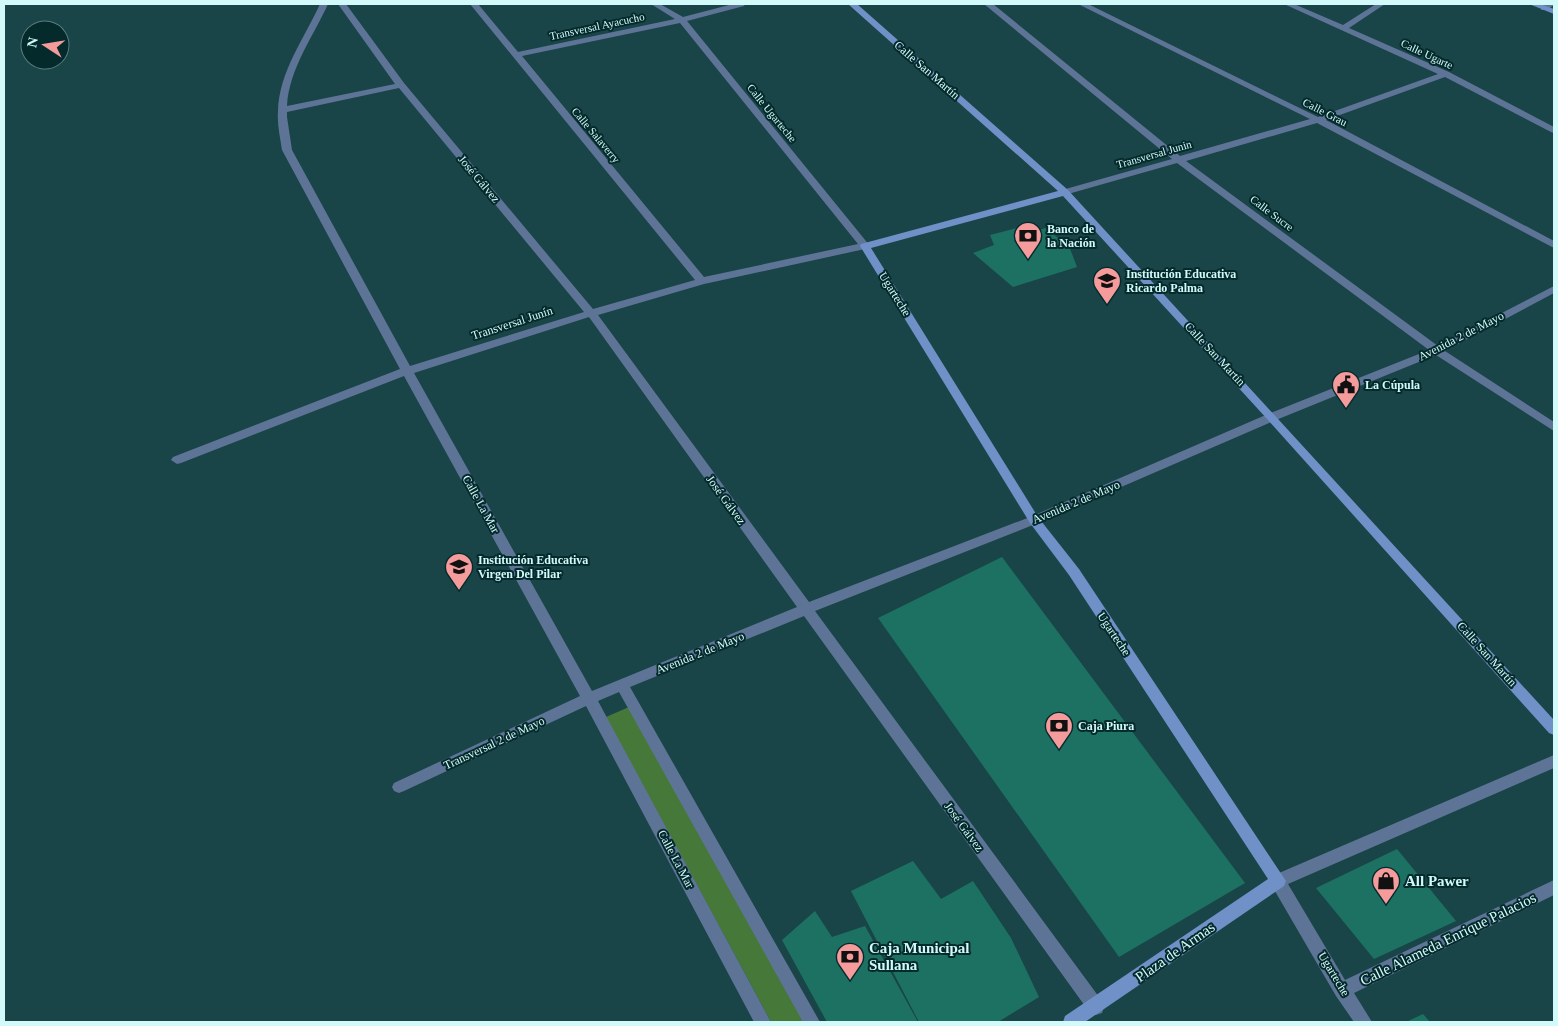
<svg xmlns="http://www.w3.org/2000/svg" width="1558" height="1026" viewBox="0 0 1558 1026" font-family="Georgia,serif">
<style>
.green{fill:#46783a}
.building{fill:#1d7163}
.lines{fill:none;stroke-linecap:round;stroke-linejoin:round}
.street{fill:#5e7497;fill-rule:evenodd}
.secondary{fill:#6f91c8;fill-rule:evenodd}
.labels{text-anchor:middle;stroke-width:4;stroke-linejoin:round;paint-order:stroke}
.far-street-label{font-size:11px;fill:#d3fafb;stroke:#052a2c}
.street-label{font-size:12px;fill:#d3fafb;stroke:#052a2c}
.poi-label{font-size:12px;font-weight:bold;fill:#d3fafb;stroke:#052a2c;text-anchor:start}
.near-poi-label{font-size:15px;font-weight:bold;fill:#d3fafb;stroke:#052a2c;text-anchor:start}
.near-street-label{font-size:15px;fill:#d3fafb;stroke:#052a2c}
</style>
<rect width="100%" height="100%" fill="#194548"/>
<polygon class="green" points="629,707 806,1022 771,1022 606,717"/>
<g class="building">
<polygon points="1025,226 1034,232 1045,228 1069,246 1077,267 1013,287 973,253 994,245 990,235"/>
<polygon points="1002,557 1245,883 1119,957 878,618"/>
<polygon points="1397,849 1456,921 1374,959 1316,888"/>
<polygon points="913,861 941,899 973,881 1011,938 1039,997 998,1022 919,1022 851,891"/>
<polygon points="815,911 832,937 865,926 918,1022 827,1022 782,940"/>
<polygon points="1423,1014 1430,1022 1406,1022"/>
</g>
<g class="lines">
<g class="street">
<path d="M320 4H328C313 37 289 69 287 106L395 84 338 4H346L404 83 593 309 695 280 470 4H478L518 52 675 19 651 4H660L683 17 733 4H745L744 6 687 21 870 246 865 249 704 284 598 315 809 602 1030 517 1268 414 1429 350 1177 163 1068 194H1062V190L1172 159 984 4H993L1180 156 1310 119 1078 4H1088L1318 117 1438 74 1284 4H1294L1343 25 1376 4H1385L1349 28 1449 72 1554 127V133L1551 132 1445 77 1326 120 1554 241V248L1317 123 1186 161 1438 346 1554 286V293L1445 351 1554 422V431L1436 355 1276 420 1038 523 815 611 1102 1001 1104 1007 1102 1013 1096 1015 1090 1013 804 616 630 687 820 1022H803L619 692 598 701 771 1022H754L586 706 404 791 399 793 394 791 392 787 394 783 580 696 404 376 181 463 177 464 171 460 173 457 400 369 282 150C280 137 277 124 278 111 279 72 304 39 320 4ZM680 23 858 244 704 277 522 56ZM399 88 584 312 410 366 292 150 287 117V112ZM589 317 797 607 592 691 414 373Z"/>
<polygon points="1546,4 1554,4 1554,5 1547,10 1541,10 1541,6"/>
<polygon points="1554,755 1554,768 1288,884 1345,980 1554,880 1554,895 1354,993 1372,1022 1354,1022 1336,996 1272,886 1270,881 1272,876"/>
</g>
<g class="secondary">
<polygon points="848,4 857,4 1068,190 1554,720 1554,735 1549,733 1268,420 1063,196 871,248 1038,517 1079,569 1286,881 1284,886 1085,1022 1063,1022 1065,1016 1268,879 1069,575 1030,523 860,246 861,244 1058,191"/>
<polygon points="1529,4 1540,4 1554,9 1554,14"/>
</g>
</g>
<defs>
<symbol id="bank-pin" viewBox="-11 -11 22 30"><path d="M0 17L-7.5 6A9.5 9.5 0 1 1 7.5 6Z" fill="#f59b9b" stroke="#052a2c"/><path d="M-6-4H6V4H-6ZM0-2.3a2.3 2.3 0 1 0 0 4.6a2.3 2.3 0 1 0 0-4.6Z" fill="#111"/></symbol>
<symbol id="school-pin" viewBox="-11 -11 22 30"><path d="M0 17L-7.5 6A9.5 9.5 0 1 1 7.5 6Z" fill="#f59b9b" stroke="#052a2c"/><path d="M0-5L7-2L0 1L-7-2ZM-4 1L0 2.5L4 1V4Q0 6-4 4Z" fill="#111"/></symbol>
<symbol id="civic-pin" viewBox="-11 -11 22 30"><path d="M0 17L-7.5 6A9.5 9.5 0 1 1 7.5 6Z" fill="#f59b9b" stroke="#052a2c"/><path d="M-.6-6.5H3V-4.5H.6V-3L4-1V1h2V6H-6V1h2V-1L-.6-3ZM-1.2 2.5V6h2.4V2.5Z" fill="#111"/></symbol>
<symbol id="shop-pin" viewBox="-11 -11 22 30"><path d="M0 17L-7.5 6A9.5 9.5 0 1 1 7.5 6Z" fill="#f59b9b" stroke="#052a2c"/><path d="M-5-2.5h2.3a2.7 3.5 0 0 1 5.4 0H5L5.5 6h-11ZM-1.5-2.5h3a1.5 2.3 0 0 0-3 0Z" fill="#111"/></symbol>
</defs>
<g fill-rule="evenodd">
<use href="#bank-pin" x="1012" y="220" width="32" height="43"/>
<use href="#school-pin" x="1091" y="265" width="32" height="43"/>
<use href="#civic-pin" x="1330" y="369" width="32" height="43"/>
<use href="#school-pin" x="443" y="551" width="32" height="43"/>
<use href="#bank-pin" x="1043" y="710" width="32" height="43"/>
<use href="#shop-pin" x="1370" y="865" width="32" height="43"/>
<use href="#bank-pin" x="834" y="941" width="32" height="43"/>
</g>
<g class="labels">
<g class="far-street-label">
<text transform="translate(597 26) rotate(-12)" y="4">Transversal Ayacucho</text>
<text transform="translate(1427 54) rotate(25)" y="4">Calle Ugarte</text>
<text transform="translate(1325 112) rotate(27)" y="4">Calle Grau</text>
<text transform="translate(772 113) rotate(51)" y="4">Calle Ugarteche</text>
<text transform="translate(596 135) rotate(50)" y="4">Calle Salaverry</text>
<text transform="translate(1154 154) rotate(-16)" y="4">Transversal Junin</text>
<text transform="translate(1272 213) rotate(37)" y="4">Calle Sucre</text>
</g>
<g class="street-label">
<text transform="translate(927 70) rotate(41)" y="4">Calle San Martín</text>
<text transform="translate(479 179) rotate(50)" y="4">José Gálvez</text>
<text transform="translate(895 294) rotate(58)" y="4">Ugarteche</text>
<text transform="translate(512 323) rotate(-18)" y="4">Transversal Junín</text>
<text transform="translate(1461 336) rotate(-27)" y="4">Avenida 2 de Mayo</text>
<text transform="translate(1215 354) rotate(47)" y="4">Calle San Martín</text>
<text transform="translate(726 500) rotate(54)" y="4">José Gálvez</text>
<text transform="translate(1076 502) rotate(-23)" y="4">Avenida 2 de Mayo</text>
<text transform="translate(481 504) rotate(61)" y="4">Calle La Mar</text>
<text transform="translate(1114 634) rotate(56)" y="4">Ugarteche</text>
<text transform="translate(700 653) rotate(-22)" y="4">Avenida 2 de Mayo</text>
<text transform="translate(1487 654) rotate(48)" y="4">Calle San Martín</text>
<text transform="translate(494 743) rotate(-25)" y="4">Transversal 2 de Mayo</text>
<text transform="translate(964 827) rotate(54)" y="4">José Gálvez</text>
<text transform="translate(676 859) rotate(62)" y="4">Calle La Mar</text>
<text transform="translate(1334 974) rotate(59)" y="4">Ugarteche</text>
</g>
<g class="poi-label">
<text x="1047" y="233">Banco de<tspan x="1047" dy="14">la Nación</tspan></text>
<text x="1126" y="278">Institución Educativa<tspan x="1126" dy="14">Ricardo Palma</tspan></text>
<text x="1365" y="389">La Cúpula</text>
<text x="478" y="564">Institución Educativa<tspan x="478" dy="14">Virgen Del Pilar</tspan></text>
<text x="1078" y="730">Caja Piura</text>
</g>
<g class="near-poi-label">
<text x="1405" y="886">All Pawer</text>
<text x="869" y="953">Caja Municipal<tspan x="869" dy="17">Sullana</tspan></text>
</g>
<g class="near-street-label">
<text transform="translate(1448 939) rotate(-26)" y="5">Calle Alameda Enrique Palacios</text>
<text transform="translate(1175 952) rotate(-35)" y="5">Plaza de Armas</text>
</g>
</g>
<rect width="1558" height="1026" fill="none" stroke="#d3fafb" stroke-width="10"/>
<g transform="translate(45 45) rotate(282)"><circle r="24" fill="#052a2c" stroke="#577d7f"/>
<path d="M0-4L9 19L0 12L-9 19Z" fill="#f59b9b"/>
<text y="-8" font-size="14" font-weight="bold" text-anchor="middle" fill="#d3fafb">N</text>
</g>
</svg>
